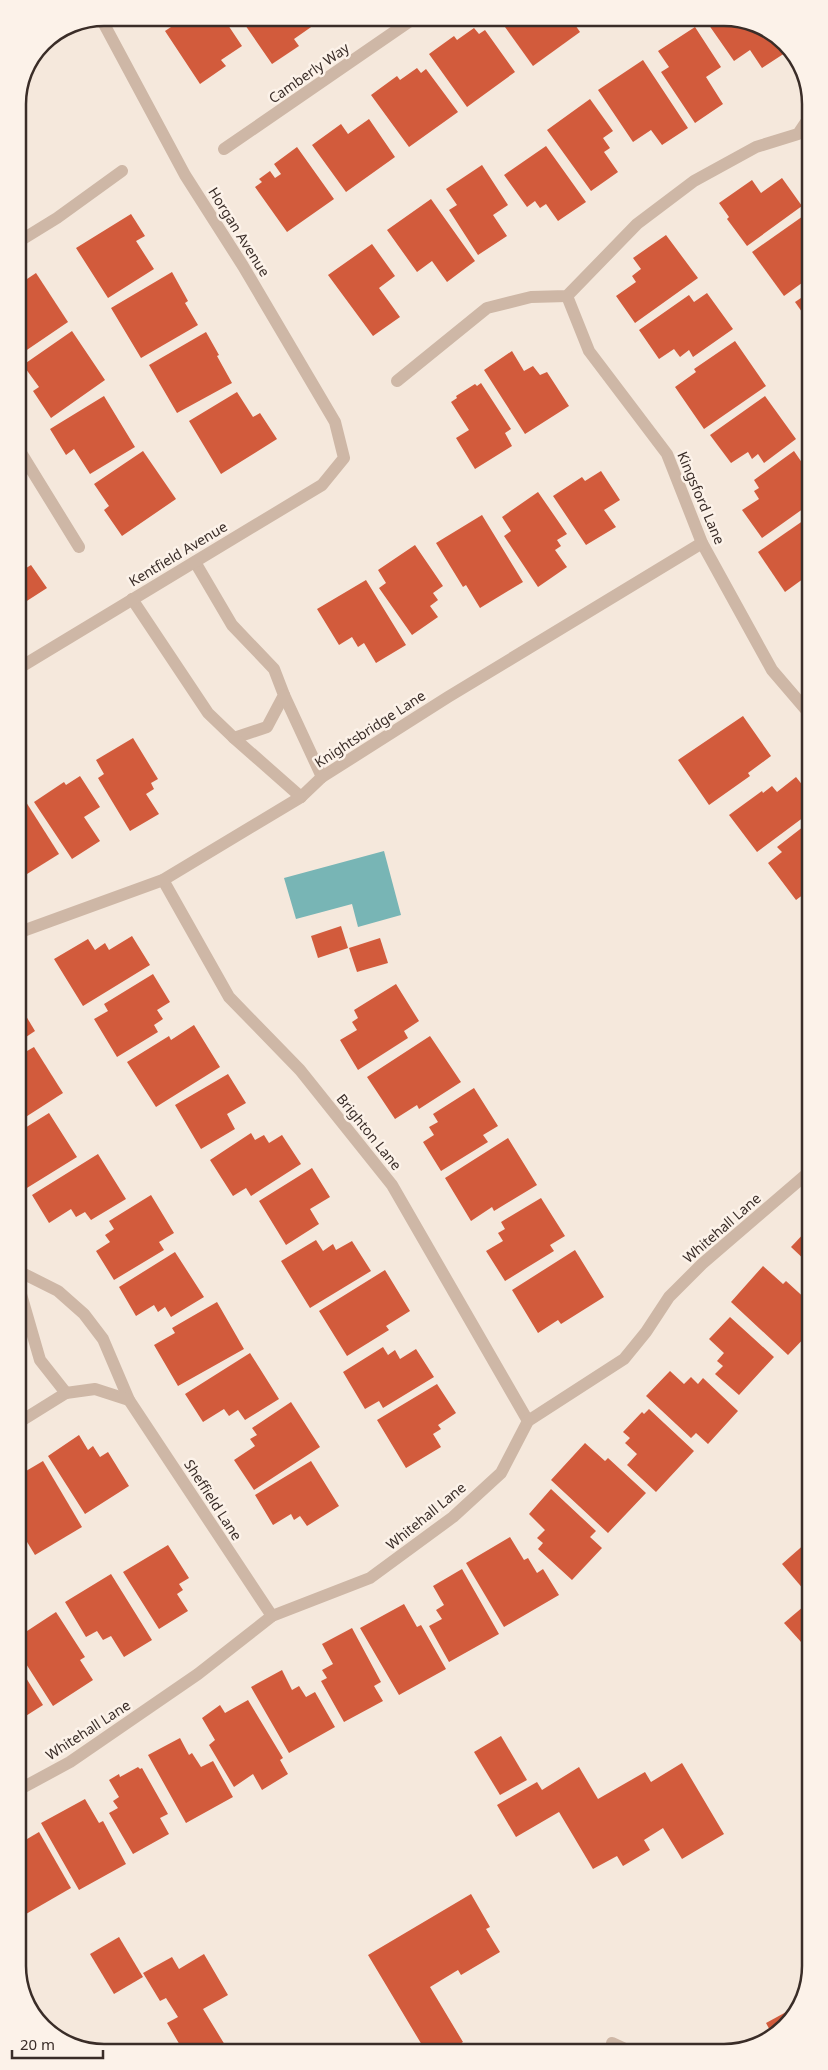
<svg xmlns="http://www.w3.org/2000/svg" width="828" height="2070" viewBox="0 0 828 2070" font-family="'Noto Sans',sans-serif">
<style>
.water{fill:#78b5b5}
.building{fill:#d25b3c}
.lines{fill:none;stroke-linecap:round;stroke-linejoin:round}
.minor{stroke:#ceb7a6;stroke-width:12}
.labels{text-anchor:middle;stroke-width:5;stroke-linejoin:round;paint-order:stroke}
.street-label{font-size:14px;fill:#3a2d28;stroke:#fcf2e9}
.rim{fill:none;stroke:#3a2d28;stroke-width:2.5}
</style>
<rect width="100%" height="100%" fill="#f5e8dc"/>
<polygon class="water" points="384,851 401,915 358,927 352,904 296,919 284,878"/>
<g class="building">
<polygon points="704,18 730,18 777,36 788,51 762,68 750,50 734,61"/>
<polygon points="571,19 580,32 533,66 500,20"/>
<polygon points="226,22 242,46 221,60 226,66 200,84 165,31 177,23"/>
<polygon points="243,22 312,22 314,25 294,39 299,46 272,64"/>
<polygon points="695,27 721,67 706,77 723,104 695,123 661,72 669,67 658,51"/>
<polygon points="474,28 479,34 485,30 515,72 467,107 429,54 454,36 457,40"/>
<polygon points="643,60 688,128 662,145 651,130 633,142 598,90"/>
<polygon points="417,68 421,73 426,69 458,112 409,147 371,95 397,76 400,80"/>
<polygon points="590,99 613,131 603,138 610,148 604,152 618,172 591,191 547,130"/>
<polygon points="369,119 395,157 346,192 312,145 341,124 348,134"/>
<polygon points="546,146 586,202 558,221 546,204 540,208 535,201 527,207 504,175"/>
<polygon points="297,147 334,199 287,232 255,187 262,182 259,179 270,171 275,178 281,174 274,164"/>
<polygon points="482,165 508,205 493,215 507,236 478,255 449,210 457,205 446,189"/>
<polygon points="782,178 802,206 747,246 727,219 729,217 719,203 752,180 761,193"/>
<polygon points="431,199 475,261 447,282 432,261 417,272 387,230"/>
<polygon points="131,214 145,236 136,241 154,269 108,298 76,248"/>
<polygon points="806,214 806,280 784,296 752,252"/>
<polygon points="666,235 698,278 635,323 616,296 636,282 632,276 641,269 633,258"/>
<polygon points="372,244 395,276 379,288 400,317 373,336 328,275"/>
<polygon points="172,272 188,301 185,303 198,325 141,358 111,308"/>
<polygon points="36,273 68,322 18,356 18,285"/>
<polygon points="707,293 733,329 693,357 689,350 680,357 674,349 659,359 639,330 689,295 694,302"/>
<polygon points="807,294 807,319 795,302"/>
<polygon points="72,331 105,380 51,418 33,391 39,387 23,365"/>
<polygon points="206,332 219,355 217,356 232,383 177,413 149,365"/>
<polygon points="735,341 766,386 704,429 675,387 696,372 694,369"/>
<polygon points="512,351 524,371 533,366 540,375 547,372 569,406 525,434 484,370"/>
<polygon points="481,383 511,429 505,433 512,446 475,469 456,438 469,430 451,402 457,398 456,396 475,384 477,386"/>
<polygon points="237,392 253,417 260,413 277,439 221,474 189,421"/>
<polygon points="104,396 135,447 90,474 74,449 66,455 50,429"/>
<polygon points="765,396 796,439 764,463 758,454 752,459 748,452 731,463 710,435"/>
<polygon points="143,451 176,499 122,536 104,510 109,506 94,484"/>
<polygon points="794,451 807,470 807,506 762,538 742,510 759,499 754,491 759,488 754,480"/>
<polygon points="601,471 620,500 604,510 616,527 586,545 553,496 582,477 585,481"/>
<polygon points="538,492 567,534 557,540 561,546 555,550 567,567 538,587 504,536 511,531 502,517"/>
<polygon points="482,515 523,582 480,608 466,585 463,587 436,543"/>
<polygon points="807,518 807,576 785,592 758,552"/>
<polygon points="415,545 443,586 433,593 438,600 430,606 438,617 412,635 379,588 386,583 378,570"/>
<polygon points="19,563 23,570 31,565 47,588 19,606"/>
<polygon points="366,580 406,645 376,663 364,643 358,647 352,637 339,645 317,609"/>
<polygon points="743,716 771,756 748,773 750,776 709,805 678,760"/>
<polygon points="133,738 158,779 151,783 154,789 146,794 159,814 130,831 98,778 104,774 96,760"/>
<polygon points="80,776 100,807 84,817 100,841 72,859 34,802 64,782 66,785"/>
<polygon points="796,777 808,792 808,814 757,852 729,815 762,791 763,793 772,786 777,792"/>
<polygon points="19,791 59,854 19,879"/>
<polygon points="808,823 808,891 796,900 768,863 782,852 777,847"/>
<polygon points="341,926 348,948 318,958 311,936"/>
<polygon points="132,936 150,965 83,1006 54,959 88,939 95,950 105,943 109,950"/>
<polygon points="380,938 388,963 357,972 349,948"/>
<polygon points="153,974 170,1002 157,1010 163,1019 154,1025 158,1032 117,1057 94,1019 108,1011 104,1004"/>
<polygon points="396,984 419,1021 404,1031 408,1038 358,1070 340,1040 357,1030 352,1022 358,1018 354,1010"/>
<polygon points="20,1006 35,1031 20,1041"/>
<polygon points="194,1025 220,1067 156,1107 127,1062 169,1036 171,1040"/>
<polygon points="430,1036 461,1082 419,1109 417,1105 395,1119 367,1077"/>
<polygon points="34,1047 63,1093 21,1120 20,1055"/>
<polygon points="228,1074 246,1103 227,1114 235,1129 201,1149 175,1105"/>
<polygon points="474,1088 498,1126 483,1135 488,1142 441,1171 423,1142 434,1135 429,1127 438,1122 433,1114"/>
<polygon points="49,1113 77,1157 22,1191 20,1188 20,1152 25,1148 20,1140 20,1131"/>
<polygon points="251,1133 255,1140 264,1135 269,1143 282,1135 301,1164 251,1196 246,1188 233,1196 210,1160"/>
<polygon points="508,1138 537,1185 494,1211 492,1207 471,1221 445,1178"/>
<polygon points="98,1154 126,1199 91,1220 85,1212 76,1217 71,1209 49,1223 32,1195"/>
<polygon points="312,1168 330,1197 310,1209 319,1224 286,1245 259,1201"/>
<polygon points="151,1195 174,1233 159,1242 164,1250 114,1280 96,1251 110,1242 105,1235 114,1229 109,1221"/>
<polygon points="541,1198 565,1236 550,1245 554,1251 505,1281 486,1251 503,1241 498,1233 505,1229 501,1222"/>
<polygon points="809,1228 809,1264 791,1247"/>
<polygon points="316,1240 323,1251 333,1244 336,1250 352,1241 371,1271 310,1308 281,1261"/>
<polygon points="575,1250 604,1297 561,1324 558,1320 538,1333 512,1290"/>
<polygon points="175,1252 204,1297 171,1317 165,1307 158,1312 154,1305 136,1316 119,1287"/>
<polygon points="763,1266 783,1284 786,1281 809,1302 809,1333 788,1355 731,1302"/>
<polygon points="385,1270 410,1311 386,1326 389,1330 347,1356 319,1311"/>
<polygon points="217,1302 244,1349 178,1386 154,1345 175,1333 172,1328"/>
<polygon points="730,1317 774,1357 739,1395 715,1374 723,1366 717,1361 724,1353 709,1339"/>
<polygon points="383,1347 388,1355 395,1350 400,1359 416,1349 434,1377 383,1408 379,1401 365,1409 343,1372"/>
<polygon points="250,1353 279,1399 245,1420 238,1410 229,1416 224,1409 203,1422 185,1394"/>
<polygon points="670,1371 684,1384 691,1377 698,1384 703,1378 738,1411 708,1444 696,1433 691,1438 646,1396"/>
<polygon points="437,1384 456,1413 438,1425 441,1429 433,1434 441,1447 406,1468 377,1420"/>
<polygon points="291,1402 320,1447 254,1490 234,1460 255,1446 250,1439 257,1435 252,1428"/>
<polygon points="649,1409 694,1451 656,1492 627,1465 637,1454 625,1443 630,1438 623,1432 642,1412 644,1414"/>
<polygon points="79,1435 88,1450 93,1446 100,1457 108,1452 129,1486 85,1514 48,1456"/>
<polygon points="585,1443 605,1461 608,1458 646,1493 608,1533 551,1480"/>
<polygon points="43,1461 82,1527 35,1555 21,1532 21,1474"/>
<polygon points="311,1461 339,1506 307,1526 300,1516 294,1520 291,1514 273,1525 255,1495"/>
<polygon points="551,1489 596,1531 590,1537 602,1548 572,1580 538,1549 543,1543 537,1538 545,1530 529,1514"/>
<polygon points="510,1537 524,1560 528,1558 537,1573 543,1569 559,1595 504,1627 466,1563"/>
<polygon points="807,1542 809,1545 810,1597 782,1564"/>
<polygon points="168,1545 189,1578 179,1584 183,1590 177,1594 188,1611 159,1629 123,1572"/>
<polygon points="462,1569 499,1634 449,1662 429,1626 442,1619 436,1610 444,1605 433,1586"/>
<polygon points="111,1574 152,1640 124,1657 111,1636 103,1640 97,1631 86,1637 65,1602"/>
<polygon points="810,1601 810,1652 784,1623"/>
<polygon points="404,1604 417,1627 421,1625 446,1669 399,1695 360,1628"/>
<polygon points="56,1612 85,1657 80,1660 93,1680 53,1706 21,1656 21,1635"/>
<polygon points="352,1628 381,1682 374,1686 383,1701 344,1722 321,1681 327,1678 322,1670 333,1664 322,1644"/>
<polygon points="21,1670 43,1705 21,1719"/>
<polygon points="282,1670 292,1690 299,1686 306,1697 315,1692 335,1727 289,1753 251,1687"/>
<polygon points="248,1700 283,1758 280,1760 288,1774 262,1790 253,1774 234,1787 209,1745 215,1740 202,1718 220,1705 225,1713"/>
<polygon points="501,1736 527,1780 500,1795 474,1752"/>
<polygon points="180,1738 189,1755 192,1753 201,1767 213,1761 233,1797 186,1823 148,1755"/>
<polygon points="682,1763 724,1834 682,1859 663,1828 644,1840 650,1850 623,1866 617,1856 593,1869 559,1812 516,1837 497,1805 537,1782 542,1790 579,1767 598,1799 645,1772 651,1782"/>
<polygon points="138,1767 140,1769 142,1768 168,1814 160,1818 169,1834 133,1854 109,1813 118,1808 113,1801 119,1797 109,1780 119,1774 120,1777"/>
<polygon points="85,1799 99,1823 103,1821 126,1864 79,1890 41,1823"/>
<polygon points="39,1832 71,1888 26,1914 22,1907 22,1842"/>
<polygon points="471,1894 490,1927 486,1929 500,1952 461,1975 458,1970 430,1987 463,2042 450,2050 425,2050 368,1955"/>
<polygon points="119,1937 143,1977 114,1994 90,1954"/>
<polygon points="204,1954 228,1995 203,2009 225,2045 214,2052 184,2052 167,2023 178,2017 166,1998 160,2001 143,1973 172,1957 179,1969"/>
<polygon points="788,2011 792,2019 772,2034 766,2023"/>
</g>
<g class="lines">
<g class="minor">
<polyline points="224,149 410,21"/>
<polyline points="18,242 57,218 122,171"/>
<polyline points="567,296 589,351 667,454 702,543 772,670 808,712"/>
<polyline points="397,381 487,308 531,297 567,296 637,224 694,181 756,147 798,134 806,122"/>
<polyline points="18,448 79,547"/>
<polyline points="132,599 208,713 234,738 267,727 284,695 274,669 232,625 195,562"/>
<polyline points="19,668 322,485 344,458 335,422 243,266 185,175 104,24"/>
<polyline points="284,695 322,777"/>
<polyline points="234,738 301,797"/>
<polyline points="163,880 229,997 300,1070 392,1185 528,1421"/>
<polyline points="20,932 163,880 301,797 322,777 448,697 702,543"/>
<polyline points="20,1272 58,1291 84,1314 103,1339 129,1400 272,1616"/>
<polyline points="20,1291 40,1360 66,1393 95,1389 129,1400"/>
<polyline points="21,1421 66,1393"/>
<polyline points="22,1788 70,1762 198,1674 272,1616 370,1578 453,1517 501,1473 528,1421 624,1359 646,1332 669,1297 702,1264 809,1172"/>
<polyline points="612,2043 625,2049"/>
</g>
</g>
<g class="labels">
<g class="street-label">
<text transform="translate(309 73) rotate(-35)" y="5">Camberly Way</text>
<text transform="translate(239 232) rotate(58)" y="5">Horgan Avenue</text>
<text transform="translate(701 498) rotate(67)" y="5">Kingsford Lane</text>
<text transform="translate(178 554) rotate(-31)" y="5">Kentfield Avenue</text>
<text transform="translate(370 729) rotate(-33)" y="5">Knightsbridge Lane</text>
<text transform="translate(369 1132) rotate(51)" y="5">Brighton Lane</text>
<text transform="translate(722 1228) rotate(-41)" y="5">Whitehall Lane</text>
<text transform="translate(213 1500) rotate(57)" y="5">Sheffield Lane</text>
<text transform="translate(426 1516) rotate(-39)" y="5">Whitehall Lane</text>
<text transform="translate(88 1730) rotate(-33)" y="5">Whitehall Lane</text>
</g>
</g>
<path d="M0 0H828V2070H0ZM104 26H724A78 78 0 0 1 802 104V1966A78 78 0 0 1 724 2044H104A78 78 0 0 1 26 1966V104A78 78 0 0 1 104 26Z" fill="#fcf2e9" fill-rule="evenodd"/>
<path class="rim" d="M104 26H724A78 78 0 0 1 802 104V1966A78 78 0 0 1 724 2044H104A78 78 0 0 1 26 1966V104A78 78 0 0 1 104 26Z"/>
<path d="M12 2050v8h91v-8" fill="none" stroke="#3a2d28" stroke-width="2.5"/>
<text x="20" y="2050" font-size="15" fill="#3a2d28" stroke="#fcf2e9" stroke-width="4" paint-order="stroke">20 m</text>
</svg>
